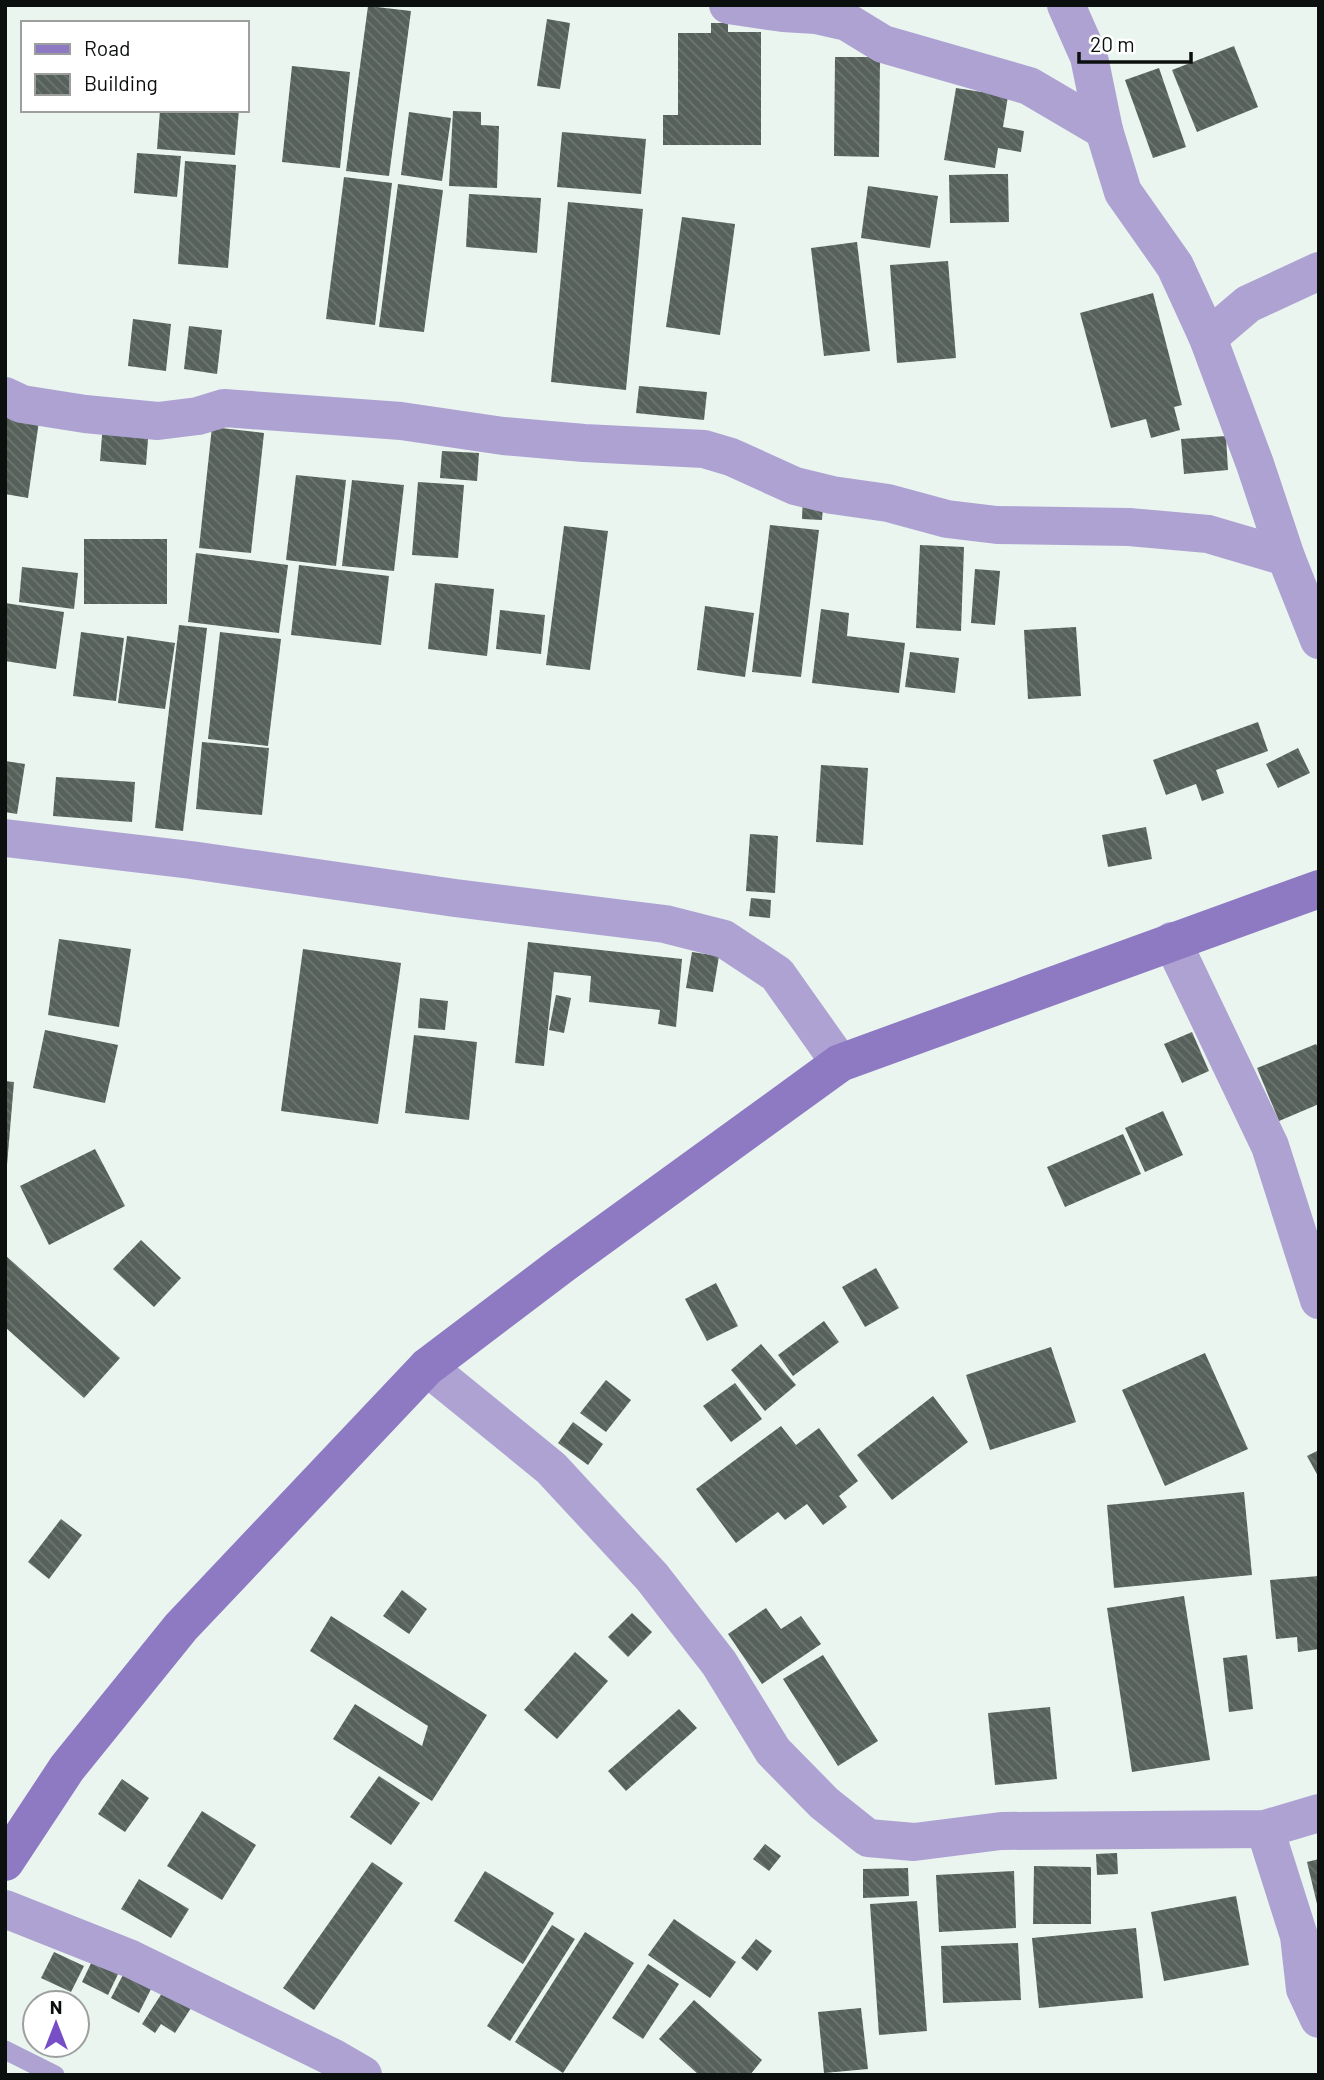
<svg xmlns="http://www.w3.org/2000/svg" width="1324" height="2080" viewBox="0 0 1324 2080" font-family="Barlow,sans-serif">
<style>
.building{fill:url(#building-back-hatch)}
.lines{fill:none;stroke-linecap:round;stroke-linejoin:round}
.service{stroke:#aea2d3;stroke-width:19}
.minor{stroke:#aea2d3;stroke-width:38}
.secondary{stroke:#8e7ac2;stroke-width:38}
</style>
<defs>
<pattern id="building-back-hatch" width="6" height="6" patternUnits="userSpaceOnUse" patternTransform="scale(1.75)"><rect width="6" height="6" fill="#56615b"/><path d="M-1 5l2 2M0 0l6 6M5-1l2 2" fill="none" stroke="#6e7672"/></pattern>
</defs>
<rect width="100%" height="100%" fill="#e9f5ee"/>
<g class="building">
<polygon points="368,6 411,11 389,176 346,171"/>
<polygon points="547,19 570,23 560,89 537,86"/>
<polygon points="711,23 728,23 728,32 761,32 761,145 663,145 663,115 678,115 678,33 711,33"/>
<polygon points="1234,46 1258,107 1197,132 1172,70"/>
<polygon points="835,57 880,57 879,157 834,156"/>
<polygon points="292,66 350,72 340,168 282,162"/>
<polygon points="1159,68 1186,147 1153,158 1125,80"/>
<polygon points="956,88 1008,96 1003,127 1024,131 1021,152 998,148 995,168 944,160"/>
<polygon points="160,110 239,110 235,155 157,149"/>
<polygon points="453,111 481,112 481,125 499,126 497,188 449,186"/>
<polygon points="409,112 451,118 442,181 401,175"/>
<polygon points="562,132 646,139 641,194 557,187"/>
<polygon points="137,153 181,156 177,197 134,193"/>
<polygon points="185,161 236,165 228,268 178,264"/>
<polygon points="992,174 1008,174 1009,222 950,223 949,175"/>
<polygon points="344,177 392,183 375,325 326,319"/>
<polygon points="398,184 443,190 424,332 379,327"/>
<polygon points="868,186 938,196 930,248 861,238"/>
<polygon points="469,194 541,198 537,253 466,247"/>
<polygon points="568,202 643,209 626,390 551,382"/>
<polygon points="682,217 735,224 720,335 666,327"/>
<polygon points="857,242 870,351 824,356 811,248"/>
<polygon points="948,261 956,358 897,363 890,265"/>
<polygon points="1153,293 1182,405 1174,407 1180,430 1151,438 1146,419 1111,428 1080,313"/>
<polygon points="133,319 171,324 166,371 128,366"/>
<polygon points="189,326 222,330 217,374 184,369"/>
<polygon points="639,386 707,392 704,420 636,413"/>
<polygon points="5,416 39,421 28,498 5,494"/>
<polygon points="103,423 149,427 146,465 100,461"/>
<polygon points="212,427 264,433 251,553 199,548"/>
<polygon points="1226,436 1228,470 1184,474 1181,439"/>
<polygon points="442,451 479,453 477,481 440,478"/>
<polygon points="296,475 346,480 336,566 286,560"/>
<polygon points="352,480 404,485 394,571 342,566"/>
<polygon points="418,482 464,485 458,558 412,555"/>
<polygon points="803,493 824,494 822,520 802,519"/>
<polygon points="770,525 819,530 801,677 752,672"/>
<polygon points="564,526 608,531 590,670 546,665"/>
<rect x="84" y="539" width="83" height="65"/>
<polygon points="920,545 964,547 961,631 916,628"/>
<polygon points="196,553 288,565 279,633 188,622"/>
<polygon points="299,565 389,576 381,645 291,635"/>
<polygon points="22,567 78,573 74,609 19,602"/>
<polygon points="975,569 1000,571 995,625 971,623"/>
<polygon points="435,583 494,589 487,656 428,649"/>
<polygon points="5,603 64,612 56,669 5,661"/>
<polygon points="705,606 754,613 745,677 697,670"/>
<polygon points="821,609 849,613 847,636 905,643 899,693 812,683"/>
<polygon points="500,610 545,615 541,654 496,649"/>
<polygon points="179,625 207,628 183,831 155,828"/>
<polygon points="1076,627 1081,696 1028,699 1024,630"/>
<polygon points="81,632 124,638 116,701 73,696"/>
<polygon points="220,632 281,639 268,746 208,739"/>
<polygon points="127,636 175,643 165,709 118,703"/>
<polygon points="910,652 959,658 955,693 905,687"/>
<polygon points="1258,722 1268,751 1216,770 1224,793 1202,801 1196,784 1166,795 1153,760"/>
<polygon points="202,742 269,748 262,815 196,809"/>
<polygon points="1298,748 1310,773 1278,788 1266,764"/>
<polygon points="5,761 25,764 17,814 5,812"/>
<polygon points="821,765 868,768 863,845 816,842"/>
<polygon points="56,777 135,782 132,822 53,816"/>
<polygon points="1146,827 1152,859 1108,867 1102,835"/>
<polygon points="750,834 778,836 775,893 746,891"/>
<polygon points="751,898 771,900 770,918 749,916"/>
<polygon points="59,939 131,949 119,1027 48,1015"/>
<polygon points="528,942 682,959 676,1027 658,1024 660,1010 589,1002 591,976 554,972 544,1066 515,1063"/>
<polygon points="303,949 401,963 378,1124 281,1111"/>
<polygon points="692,952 719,956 713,992 686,988"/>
<polygon points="556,995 571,998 564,1033 549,1030"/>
<polygon points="420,998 448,1001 445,1030 418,1028"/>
<polygon points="45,1030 118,1045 105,1103 33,1088"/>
<polygon points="1192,1032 1209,1071 1182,1083 1164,1044"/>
<polygon points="414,1035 477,1042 469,1120 405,1113"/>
<polygon points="1316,1044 1319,1050 1319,1104 1279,1121 1257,1068"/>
<polygon points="5,1081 14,1082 7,1165 5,1165"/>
<polygon points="1163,1111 1183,1155 1145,1172 1125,1128"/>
<polygon points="1123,1134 1141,1174 1065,1207 1047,1167"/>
<polygon points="95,1149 125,1206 49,1245 20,1186"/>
<polygon points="141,1240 181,1278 154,1307 113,1269"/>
<polygon points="5,1255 120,1358 84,1398 5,1327"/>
<polygon points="876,1268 899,1308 865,1327 842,1287"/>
<polygon points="716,1283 738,1326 707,1341 685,1299"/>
<polygon points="824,1321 839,1342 793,1376 778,1355"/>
<polygon points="761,1344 796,1385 765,1411 731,1370"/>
<polygon points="1051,1347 1076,1422 990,1450 966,1375"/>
<polygon points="1205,1353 1248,1449 1165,1486 1122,1390"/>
<polygon points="606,1380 631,1400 606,1432 580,1413"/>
<polygon points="735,1383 762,1419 731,1442 703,1406"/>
<polygon points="933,1396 968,1442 892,1500 857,1455"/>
<polygon points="573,1422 603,1444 588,1465 558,1443"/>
<polygon points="781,1426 796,1445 819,1428 858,1481 839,1496 847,1507 823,1525 807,1504 785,1520 778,1512 736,1543 696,1489"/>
<polygon points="1319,1450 1319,1478 1307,1456"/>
<polygon points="1244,1492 1252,1575 1114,1588 1107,1505"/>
<polygon points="61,1519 82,1535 49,1579 28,1562"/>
<polygon points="1319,1576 1319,1649 1298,1652 1297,1637 1276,1639 1270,1580"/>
<polygon points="402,1590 427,1609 409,1634 383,1616"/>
<polygon points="1184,1596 1210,1760 1132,1772 1107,1608"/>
<polygon points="766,1608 781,1629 801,1616 821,1644 762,1684 728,1634"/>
<polygon points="632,1613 652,1632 628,1657 608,1637"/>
<polygon points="331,1616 487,1715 432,1801 333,1739 355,1704 422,1746 428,1726 310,1651"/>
<polygon points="575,1652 608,1681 557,1739 524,1710"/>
<polygon points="823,1655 878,1741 838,1766 783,1679"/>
<polygon points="1247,1655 1253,1709 1229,1712 1223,1658"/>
<polygon points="1050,1707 1057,1779 995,1785 988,1713"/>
<polygon points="679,1709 697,1728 626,1791 608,1771"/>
<polygon points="379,1776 420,1803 391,1845 350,1817"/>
<polygon points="122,1779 149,1798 125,1832 98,1814"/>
<polygon points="202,1811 256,1845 222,1900 167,1866"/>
<polygon points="765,1844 781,1856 769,1871 753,1859"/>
<polygon points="1117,1853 1118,1874 1097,1875 1096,1854"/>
<polygon points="1319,1859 1319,1907 1318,1908 1307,1862"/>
<polygon points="372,1862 403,1883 314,2010 283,1988"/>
<polygon points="1034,1866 1091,1867 1091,1924 1033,1924"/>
<polygon points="908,1868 909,1896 863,1898 863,1869"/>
<polygon points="485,1871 554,1913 523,1964 454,1921"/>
<polygon points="1014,1871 1016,1928 939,1932 936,1875"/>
<polygon points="139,1879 189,1909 171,1938 121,1909"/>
<polygon points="1236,1896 1249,1965 1164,1981 1151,1912"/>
<polygon points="917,1901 927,2031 879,2035 870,1904"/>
<polygon points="674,1919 736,1962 710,1998 648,1955"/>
<polygon points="552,1925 575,1939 510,2041 487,2026"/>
<polygon points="1136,1928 1143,1998 1039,2008 1032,1938"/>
<polygon points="585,1932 634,1963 563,2073 515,2042"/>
<polygon points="756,1939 772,1951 757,1971 741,1958"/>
<polygon points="1018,1943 1021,2000 943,2003 941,1946"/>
<polygon points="54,1952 84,1966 71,1992 41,1978"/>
<polygon points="95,1955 121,1968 108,1995 82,1982"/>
<polygon points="648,1964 679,1984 643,2039 612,2018"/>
<polygon points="126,1969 154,1983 139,2013 111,1998"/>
<polygon points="164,1990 191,2008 175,2033 161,2024 155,2033 142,2024"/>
<polygon points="694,2000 762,2060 750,2075 699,2075 659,2039"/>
<polygon points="861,2008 868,2069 824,2073 818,2012"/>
</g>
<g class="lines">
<polyline class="service" points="5,2050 55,2075"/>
<g class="minor">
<polyline points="728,5 783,13 816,15 847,22 883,44 1029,86 1104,130"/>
<polyline points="1066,5 1089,57 1104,130 1123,192 1175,266 1208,338 1255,464 1286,557 1319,640"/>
<polyline points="1208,338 1248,304 1319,271"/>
<polyline points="5,396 22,404 85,414 158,421 198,416 224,408 401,421 503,436 584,443 704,449 731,457 795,486 832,495 888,503 947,519 997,525 1129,527 1208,534 1286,557"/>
<polyline points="5,838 191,860 455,898 665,924 724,939 777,974 840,1063"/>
<polyline points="1172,941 1270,1146 1319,1300"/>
<polyline points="427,1367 551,1468 652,1577 719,1663 773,1751 824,1803 868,1838 914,1842 1001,1831 1265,1829 1319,1813"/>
<polyline points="1265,1829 1299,1936 1305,1989 1319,2019"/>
<polyline points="5,1909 131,1959 332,2057 363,2075"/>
</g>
<polyline class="secondary" points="5,1862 67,1768 181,1627 427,1367 563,1264 840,1063 1319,889"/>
</g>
<rect width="1324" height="2080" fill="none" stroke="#0b0f0d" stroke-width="14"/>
<rect x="21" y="21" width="228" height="91" fill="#ffffff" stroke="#9d9f9e" stroke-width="2"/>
<rect x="35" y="44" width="35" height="10" fill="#8e7ac2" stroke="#9d9f9e" stroke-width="2"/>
<text x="84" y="56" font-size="21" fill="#0b0f0d">Road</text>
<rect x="35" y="74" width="35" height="21" fill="url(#building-back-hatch)" stroke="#9d9f9e" stroke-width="2"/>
<text x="84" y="91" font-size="21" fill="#0b0f0d">Building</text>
<g transform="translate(56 2024)"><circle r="33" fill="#ffffff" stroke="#9d9f9e" stroke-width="2"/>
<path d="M0-5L12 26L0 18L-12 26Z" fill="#784ec7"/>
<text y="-10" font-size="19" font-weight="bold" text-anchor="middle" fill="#0b0f0d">N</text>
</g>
<path d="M1079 52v10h112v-10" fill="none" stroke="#0b0f0d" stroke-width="3.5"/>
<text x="1090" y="52" font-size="21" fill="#0b0f0d" stroke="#ffffff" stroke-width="5" paint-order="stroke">20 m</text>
</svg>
